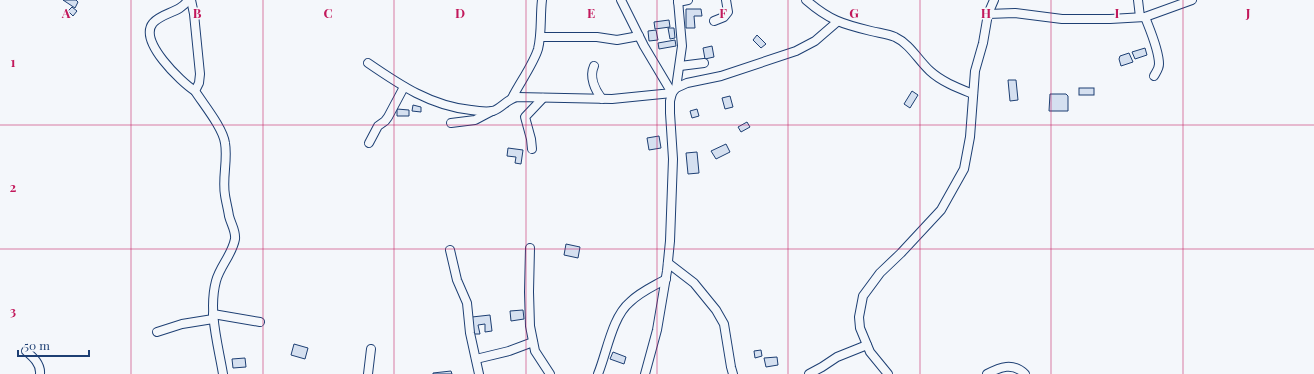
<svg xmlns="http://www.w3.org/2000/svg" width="1314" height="374" viewBox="0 0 1314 374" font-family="'Playfair Display',serif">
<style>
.building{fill:#d5e0f0;stroke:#1d3f73}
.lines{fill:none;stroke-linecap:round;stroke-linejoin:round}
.minor-casing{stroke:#1d3f73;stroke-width:10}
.minor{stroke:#f4f7fb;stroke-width:8}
.grid{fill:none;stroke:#c2185b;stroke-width:1;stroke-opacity:0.55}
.grid-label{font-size:13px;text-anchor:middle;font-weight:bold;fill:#c2185b;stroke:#f4f7fb;stroke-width:3;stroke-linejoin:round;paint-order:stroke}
</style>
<rect width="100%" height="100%" fill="#f4f7fb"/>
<g class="building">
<polygon points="63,0 76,0 78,2 75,8"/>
<polygon points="72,7 77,11 73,16 68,11"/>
<polygon points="686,9 701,9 702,16 694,16 695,28 686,28"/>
<polygon points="669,20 670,27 655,29 654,22"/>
<polygon points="668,28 674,28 675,38 670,39"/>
<polygon points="656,30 658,40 649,41 648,31"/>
<polygon points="757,35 766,44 761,48 753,40"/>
<polygon points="675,40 676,46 659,49 658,43"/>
<polygon points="712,46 714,57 705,59 703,48"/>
<polygon points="1145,48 1147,55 1135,59 1132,52"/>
<polygon points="1129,53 1133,62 1121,66 1119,59 1120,56"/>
<polygon points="1008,80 1016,80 1018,100 1010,101"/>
<rect x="1079" y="88" width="15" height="7"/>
<polygon points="912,91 918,95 910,108 904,104"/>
<polygon points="1050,94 1066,94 1068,96 1068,111 1049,111"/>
<polygon points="730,96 733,107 725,109 722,98"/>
<polygon points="413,105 421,107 421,112 412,111"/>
<polygon points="397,109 409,110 409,116 397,116"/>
<polygon points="697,109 699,116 692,118 690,111"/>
<polygon points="747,122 750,127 741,132 738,127"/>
<polygon points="659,136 661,148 649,150 647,138"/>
<polygon points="726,144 730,152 716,159 711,151"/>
<polygon points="508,148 523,150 521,164 515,163 516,157 507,156"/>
<polygon points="697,152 699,173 688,174 686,153"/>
<polygon points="566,244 580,247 578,258 564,255"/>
<polygon points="523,310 524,319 511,321 510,311"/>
<polygon points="490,315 492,331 485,332 485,324 478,325 480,334 474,334 472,317"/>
<polygon points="294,344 308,348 305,359 291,355"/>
<polygon points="761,350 762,356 755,358 754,351"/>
<polygon points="613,352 626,357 624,364 610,359"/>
<polygon points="777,357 778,365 766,367 764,358"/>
<polygon points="245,358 246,367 233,368 232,359"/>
<polygon points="451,371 452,374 433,374 433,373"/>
</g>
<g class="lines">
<defs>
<g id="minor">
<path d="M188 0C180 13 163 12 153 23 138 41 181 82 195 91"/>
<path d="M191 0 194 14 200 74 199 83 195 91C204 105 223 128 225 143 228 160 222 178 225 195 226 202 228 209 229 216 231 224 236 231 235 239 232 255 220 266 216 281 208 311 218 344 223 374"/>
<path d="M806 0C829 20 842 24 871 31 879 33 888 34 895 37 910 44 918 60 930 71 942 82 958 88 973 94"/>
<polyline points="1138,0 1140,17"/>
<polyline points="678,2 688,0"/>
<polyline points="988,14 1015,13 1062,19 1110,19 1145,17 1192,0"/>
<path d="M1145 17C1150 30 1159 50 1159 64 1159 69 1156 72 1154 76"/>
<polyline points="714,21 724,17 728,12 726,0"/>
<polyline points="540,37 597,37 617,40 639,36"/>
<path d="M368 63C400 85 431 106 471 110 477 111 486 112 493 111 502 108 507 99 517 97L612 99 672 93 644 46 621 0"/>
<path d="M594 66C589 77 595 90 602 99"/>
<polyline points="680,66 704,63"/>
<polyline points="676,88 682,46 678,0"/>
<path d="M512 98C519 84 534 63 538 49 542 33 540 16 542 0"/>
<polyline points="451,123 475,120 492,111"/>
<polyline points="369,143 378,126 385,121 388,117 404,87"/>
<polyline points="532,149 531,139 525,117 543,98"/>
<polyline points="530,248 529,292 530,326 535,351 550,374"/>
<polyline points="450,250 457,280 467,303 470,333 479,374"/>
<polyline points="668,263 694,283 716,310 724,324 731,367 733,374"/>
<polyline points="213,314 260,322"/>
<polyline points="157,332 182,324 213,319"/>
<path d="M26 351C33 357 41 364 40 374"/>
<polyline points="476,359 509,351 533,342"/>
<polyline points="368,374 371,349"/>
<path d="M598 374C607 352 612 317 630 302 640 292 654 286 666 279"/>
<polyline points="645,374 657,330 667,271 670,241 673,159 670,113 670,101 672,93 676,88 687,83 721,76 796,51 815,41 837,22"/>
<polyline points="809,374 822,367 837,357 867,345"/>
<polyline points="888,374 870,352 860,328 859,317 863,296 880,273 901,253 941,210 964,169 970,137 975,71 983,43 988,14 994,0"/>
<path d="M987 374C1000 367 1013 362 1025 374"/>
</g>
</defs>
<use href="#minor" class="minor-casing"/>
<use href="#minor" class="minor"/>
</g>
<path class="grid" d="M131 0V374M263 0V374M394 0V374M526 0V374M657 0V374M788 0V374M920 0V374M1051 0V374M1183 0V374M0 125H1314M0 249H1314"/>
<g class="grid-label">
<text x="66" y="18">A</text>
<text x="197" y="18">B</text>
<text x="328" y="18">C</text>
<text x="460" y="18">D</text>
<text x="591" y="18">E</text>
<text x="723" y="18">F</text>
<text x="854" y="18">G</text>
<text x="986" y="18">H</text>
<text x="1117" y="18">I</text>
<text x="1248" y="18">J</text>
<text x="13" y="67">1</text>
<text x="13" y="192">2</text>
<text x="13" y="316">3</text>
</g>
<path d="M18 350v6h71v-6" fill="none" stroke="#1d3f73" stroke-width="2"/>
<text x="24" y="350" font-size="12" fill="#1d3f73" stroke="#f4f7fb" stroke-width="3" paint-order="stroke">50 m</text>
</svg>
